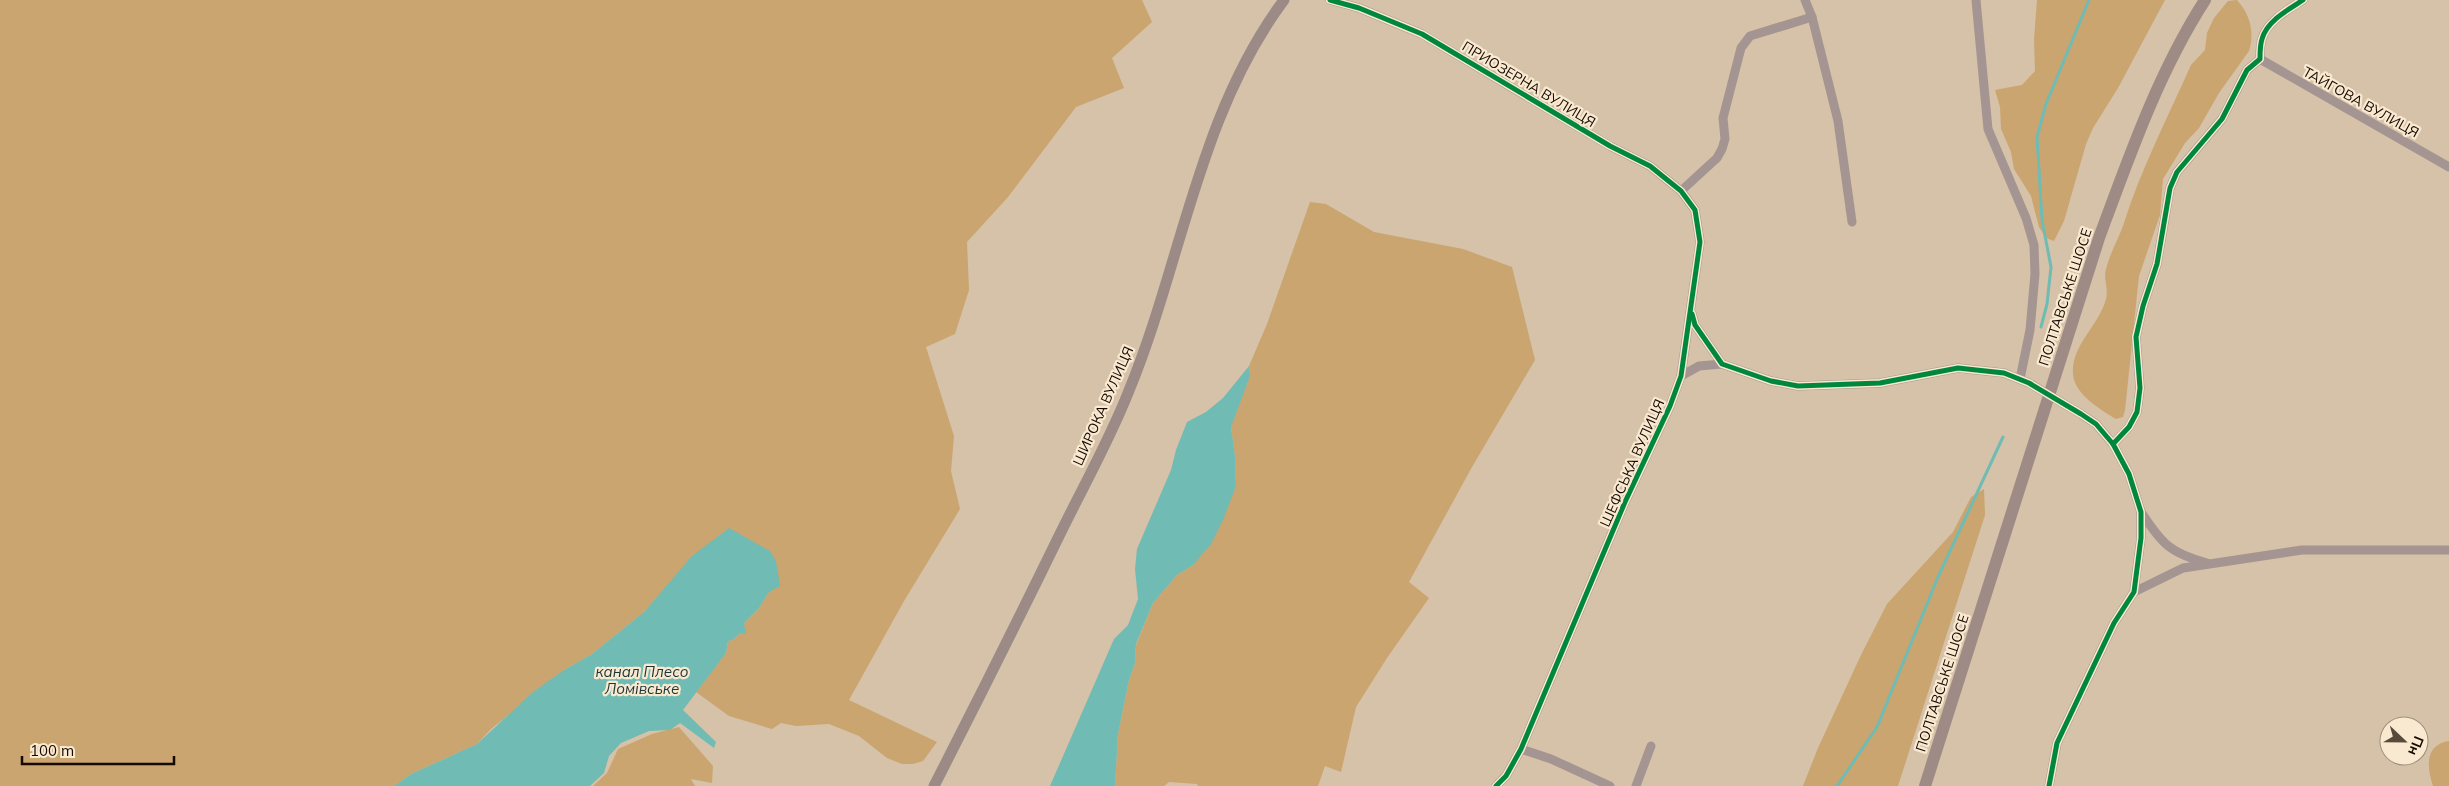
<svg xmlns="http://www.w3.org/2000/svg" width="2449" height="786" viewBox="0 0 2449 786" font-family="Mulish,sans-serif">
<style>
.green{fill:#caa56f}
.water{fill:#70bbb3}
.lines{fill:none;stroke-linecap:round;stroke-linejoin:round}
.stream{stroke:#70bbb3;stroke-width:3}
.minor{stroke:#a59592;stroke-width:9}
.secondary{stroke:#9c8a87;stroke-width:11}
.primary{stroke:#9f8b85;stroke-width:12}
.cycleway-casing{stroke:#fae9d1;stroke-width:8}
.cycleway{stroke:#00873e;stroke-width:5}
.labels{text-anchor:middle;stroke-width:4.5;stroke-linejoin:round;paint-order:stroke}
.street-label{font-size:14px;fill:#150900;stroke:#fae9d1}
.water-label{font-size:15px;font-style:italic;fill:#1c3636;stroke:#fae9d1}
</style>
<rect width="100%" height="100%" fill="#d5c2a8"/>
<g class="green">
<polygon points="0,0 1142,0 1152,22 1112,58 1124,88 1076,107 1008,197 967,242 969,290 955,334 926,347 954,436 951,471 960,509 904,601 849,700 937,742 923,761 913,764 902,764 887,758 859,736 829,724 796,726 781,723 772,729 729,716 696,692 726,653 728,641 733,640 740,633 744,623 759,608 769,592 666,587 644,612 592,654 564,670 491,729 477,744 411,774 394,786 0,786"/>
<polygon points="2037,0 2165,0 2118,88 2093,128 2086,144 2064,221 2054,241 2046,238 2039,227 2031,196 2014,169 2011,152 2001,129 2000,107 1995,90 2022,85 2035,71 2034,39"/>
<path d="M2237 0C2250 14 2255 33 2249 51L2219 93 2199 128 2185 143 2163 179 2160 215 2139 276 2125 410 2123 417 2116 419C2101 410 2074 394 2073 374 2071 345 2099 326 2106 299 2109 289 2103 279 2106 269 2110 253 2119 238 2124 223 2141 169 2168 117 2191 65L2205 50 2207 33 2214 18 2228 1Z"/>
<polygon points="1310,202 1326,204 1374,232 1463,249 1512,267 1535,360 1472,467 1409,582 1429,598 1387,658 1356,707 1341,772 1325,766 1318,786 1198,786 1197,784 1169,782 1164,786 1115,786 1118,734 1129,680 1135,663 1136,645 1153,603 1177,575 1193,565 1236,486 1235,456 1231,427 1233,418 1250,376 1249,366 1267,324"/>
<polygon points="1984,489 1985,515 1898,786 1803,786 1818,748 1861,655 1887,604 1953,532 1971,497"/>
<polygon points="679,727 713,766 712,783 691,779 695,786 593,786 607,773 618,749 652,734"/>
<path d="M2449 741V786H2433C2427 768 2424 745 2449 741Z"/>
</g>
<g class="water">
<polygon points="1249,366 1250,376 1231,427 1235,456 1236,486 1223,520 1211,544 1193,565 1177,575 1153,603 1136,644 1135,663 1129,680 1118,734 1115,786 1050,786 1114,639 1128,625 1138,599 1135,569 1137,549 1171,470 1176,450 1187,422 1206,412 1223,398"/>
<polygon points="729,528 770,551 776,561 780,586 769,592 759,608 744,623 746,634 740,633 733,640 728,641 726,653 683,710 716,742 714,748 680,723 670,730 649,731 621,743 609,756 604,773 590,786 394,786 411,774 477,744 533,692 564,670 592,654 644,612 692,556"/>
</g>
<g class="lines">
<g class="stream">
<polyline points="2041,327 2047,304 2051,267 2042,220 2037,137 2046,104 2089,0"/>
<polyline points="1837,786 1877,727 1938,577 2003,437"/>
</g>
<g class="minor">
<polyline points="1330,0 1359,8 1422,34 1610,146 1650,166 1681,191 1695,210 1700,242 1681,376 1670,406 1625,502 1521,749 1506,776 1496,786"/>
<polyline points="1805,0 1812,17 1838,121 1852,222"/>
<polyline points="1976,0 1988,129 2026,218 2034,245 2035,274 2030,330 2020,379"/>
<polyline points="2260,59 2449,167"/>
<polyline points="1681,191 1717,158 1722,149 1725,139 1723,118 1741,48 1750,36 1812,17"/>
<polyline points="1692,314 1695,325 1722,364 1771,381 1798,386 1880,383 1958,368 2004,373 2029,383 2081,414 2096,424 2113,444 2129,474 2141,512 2141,538 2134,592 2114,623 2057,743 2049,786"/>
<polyline points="1681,376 1699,366 1722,364"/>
<path d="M2113 444 2129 427 2137 412 2140 388 2136 337 2143 306 2157 264 2170 188 2177 172 2222 119 2247 70 2260 59C2260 53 2260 45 2262 39 2267 21 2289 9 2303 0"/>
<path d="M2141 512C2162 544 2170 553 2207 563"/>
<polyline points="2134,592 2183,568 2302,550 2449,550"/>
<polyline points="1521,749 1551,759 1610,786"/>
<polyline points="1636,786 1651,746"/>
</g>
<path class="secondary" d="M934 786C977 702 1019 618 1060 534 1083 487 1109 441 1128 393 1182 263 1198 115 1284 0"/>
<path class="primary" d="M1925 786 2099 238C2129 157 2158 73 2205 0"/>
<defs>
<g id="cycleway">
<polyline points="1330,0 1359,8 1422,34 1610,146 1650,166 1681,191 1695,210 1700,242 1681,376 1670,406 1625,502 1521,749 1506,776 1496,786"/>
<polyline points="1692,314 1695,325 1722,364 1771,381 1798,386 1880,383 1958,368 2004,373 2029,383 2081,414 2096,424 2113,444 2129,474 2141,512 2141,538 2134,592 2114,623 2057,743 2049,786"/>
<path d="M2113 444 2129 427 2137 412 2140 388 2136 337 2143 306 2157 264 2170 188 2177 172 2222 119 2247 70 2260 59C2260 53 2260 45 2262 39 2267 21 2289 9 2303 0"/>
</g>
</defs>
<use href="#cycleway" class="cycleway-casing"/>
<use href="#cycleway" class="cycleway"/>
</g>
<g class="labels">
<g class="street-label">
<text transform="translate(1529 84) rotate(31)" y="5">ПРИОЗЕРНА ВУЛИЦЯ</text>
<text transform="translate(2361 102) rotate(29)" y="5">ТАЙГОВА ВУЛИЦЯ</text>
<text transform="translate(2065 297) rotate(-72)" y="5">ПОЛТАВСЬКЕ ШОСЕ</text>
<text transform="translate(1103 406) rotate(-66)" y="5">ШИРОКА ВУЛИЦЯ</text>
<text transform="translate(1632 463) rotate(-66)" y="5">ШЕФСЬКА ВУЛИЦЯ</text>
<text transform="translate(1942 683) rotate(-72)" y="5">ПОЛТАВСЬКЕ ШОСЕ</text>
</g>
<g class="water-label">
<text x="642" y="677">канал Плесо<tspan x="642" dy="17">Ломівське</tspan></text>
</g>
</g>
<g transform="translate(2404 741) rotate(112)"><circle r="24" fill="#fae9d1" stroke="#9e8f7d"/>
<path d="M0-4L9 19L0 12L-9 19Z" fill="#584a3b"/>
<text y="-8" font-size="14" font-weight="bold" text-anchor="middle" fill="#150900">Пн</text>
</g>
<path d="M22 756v8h152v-8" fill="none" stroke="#150900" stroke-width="2.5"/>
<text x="30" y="756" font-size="15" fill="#150900" stroke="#fae9d1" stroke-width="4" paint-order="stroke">100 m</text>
</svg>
